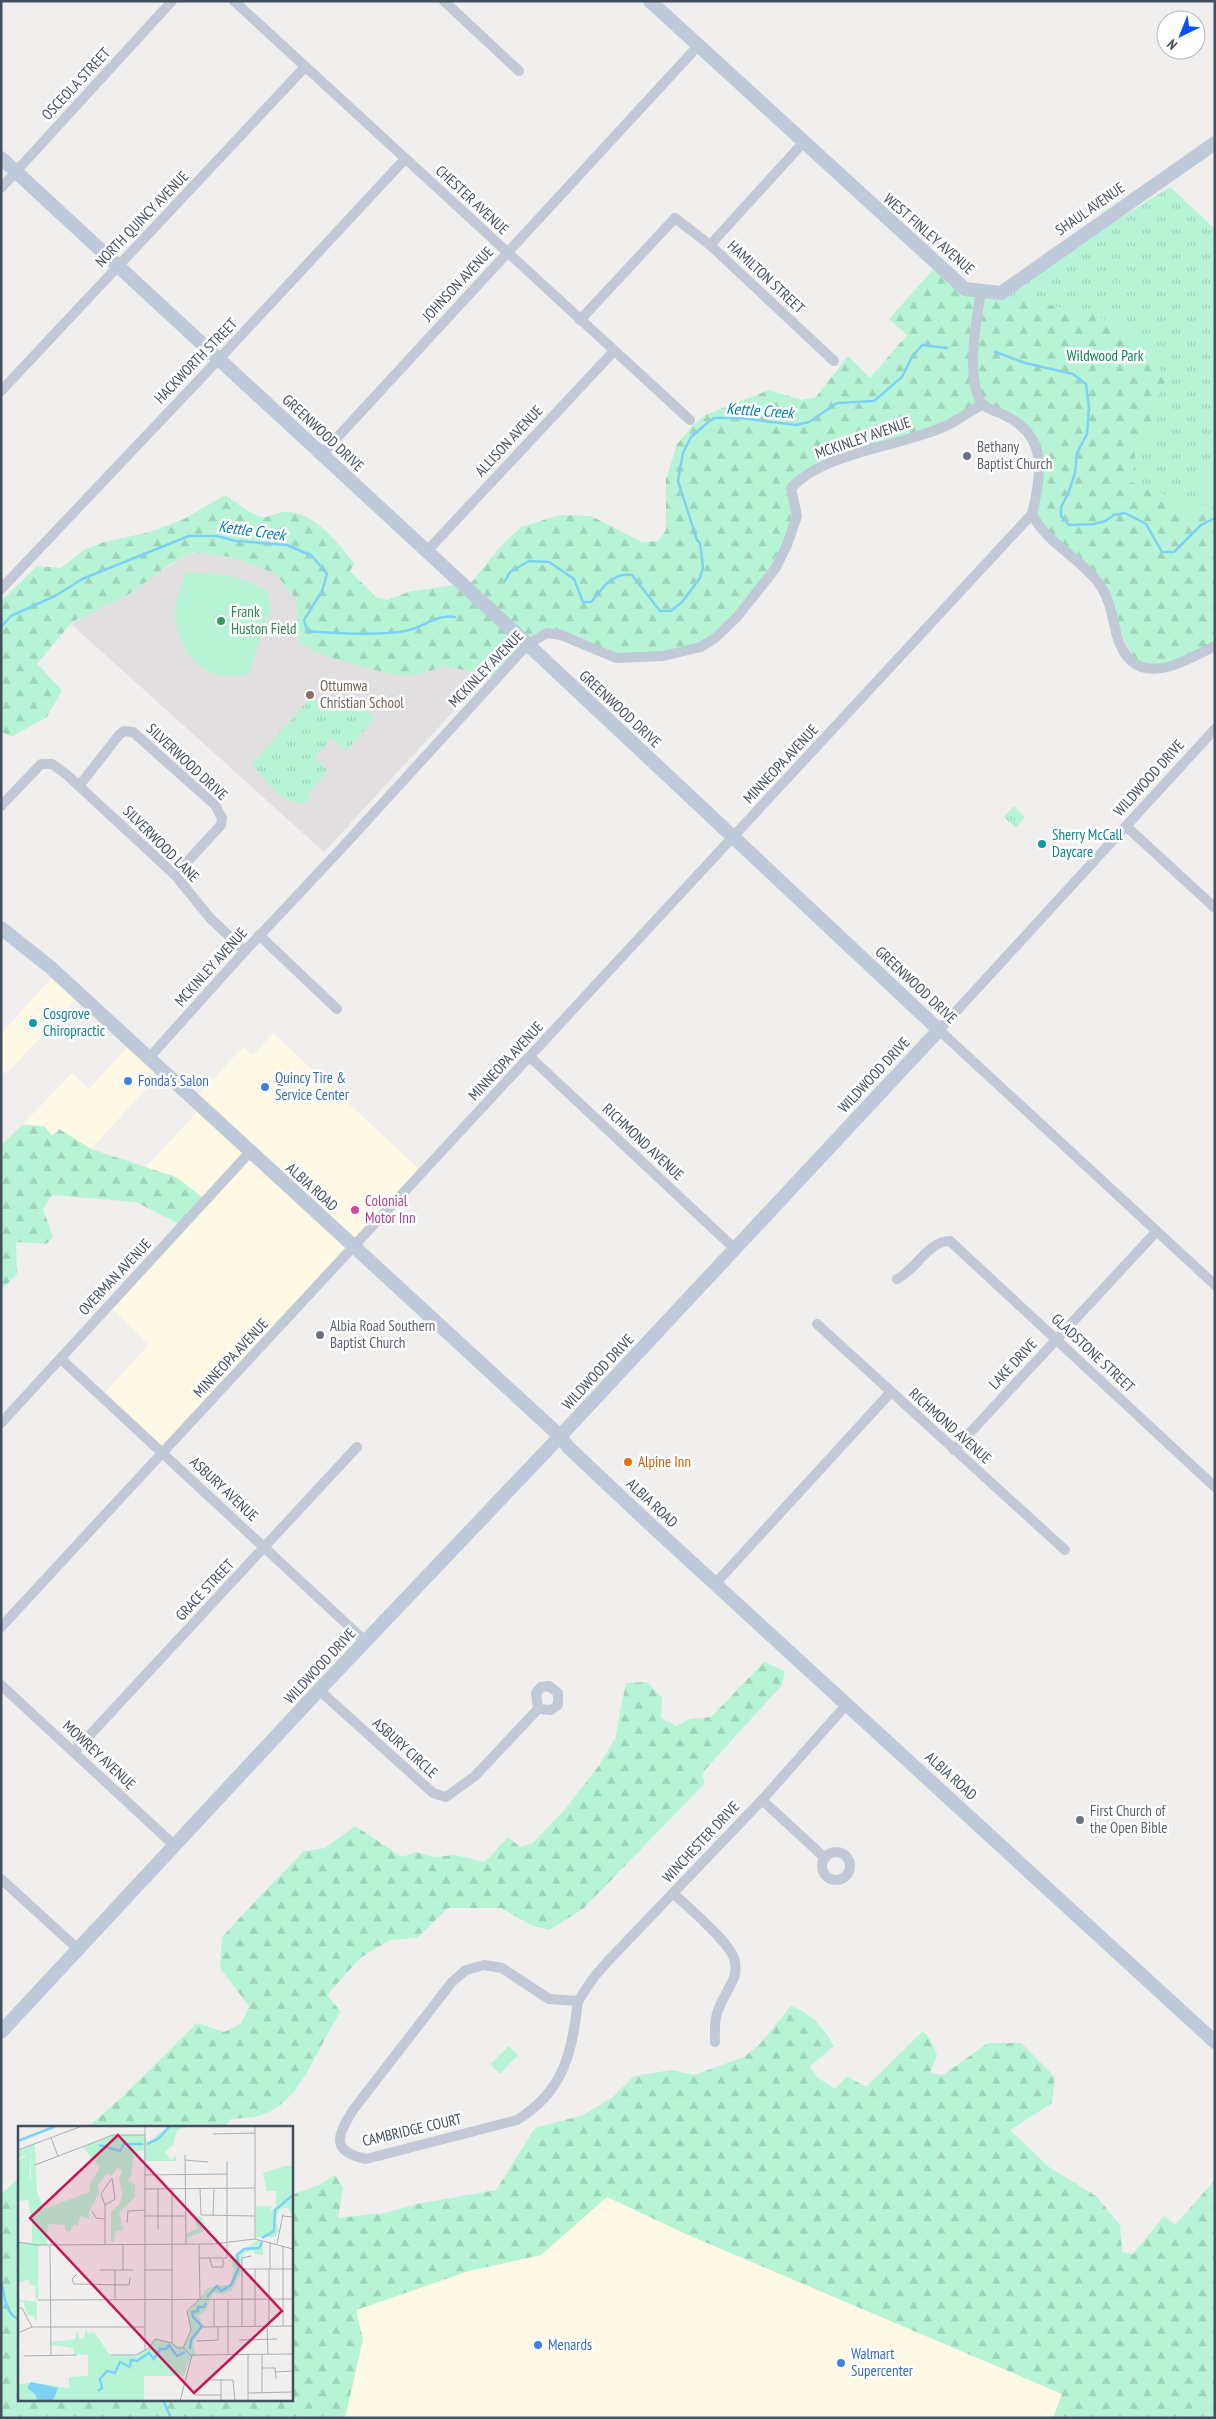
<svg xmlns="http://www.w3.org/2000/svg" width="1216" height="2419" viewBox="0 0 1216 2419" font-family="'PT Sans Narrow',sans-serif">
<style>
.commercial{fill:#fef9e5}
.education{fill:#e2dfe0}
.grass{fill:url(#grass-tufts)}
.forest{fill:url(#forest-firs)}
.pitch{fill:#b7f4d5}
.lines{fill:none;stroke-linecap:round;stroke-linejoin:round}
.stream{stroke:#7ed1f6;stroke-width:2.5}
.street{stroke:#c0c9d5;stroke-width:10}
.secondary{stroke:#bec9da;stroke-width:14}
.worship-dot{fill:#6b7280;stroke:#fff;stroke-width:2}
.leisure-dot{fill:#2e9e5b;stroke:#fff;stroke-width:2}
.education-dot{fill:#8d6e63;stroke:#fff;stroke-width:2}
.culture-dot{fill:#0f9aa8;stroke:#fff;stroke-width:2}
.shop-dot{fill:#3f7fe0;stroke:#fff;stroke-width:2}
.hotel-dot{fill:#d1479c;stroke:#fff;stroke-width:2}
.food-dot{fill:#e8710a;stroke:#fff;stroke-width:2}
.labels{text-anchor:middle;stroke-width:5;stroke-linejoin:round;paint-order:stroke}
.street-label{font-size:15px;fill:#444f5e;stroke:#fff}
.park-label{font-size:15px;fill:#0c8254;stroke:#fff}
.worship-label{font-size:15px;fill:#5b616d;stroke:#fff;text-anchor:start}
.leisure-label{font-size:15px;fill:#27864d;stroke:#fff;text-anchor:start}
.education-label{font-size:15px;fill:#785e54;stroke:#fff;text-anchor:start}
.culture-label{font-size:15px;fill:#0d838f;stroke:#fff;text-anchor:start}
.shop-label{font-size:15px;fill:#366cbe;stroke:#fff;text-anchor:start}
.hotel-label{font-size:15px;fill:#b23c85;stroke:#fff;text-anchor:start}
.food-label{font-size:15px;fill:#c56008;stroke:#fff;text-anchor:start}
.water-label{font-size:16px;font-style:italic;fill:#007cb5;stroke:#fff}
.inset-river{fill:none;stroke:#7ed1f6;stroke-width:2.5}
.inset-road{fill:none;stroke:#acaeb4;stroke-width:1}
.view{fill:#c2185b;fill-opacity:0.15;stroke:#c2185b;stroke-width:2.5}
.inset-edge{fill:none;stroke:#444f5e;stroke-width:2.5}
</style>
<defs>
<pattern id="grass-tufts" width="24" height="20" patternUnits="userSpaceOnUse" patternTransform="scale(1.25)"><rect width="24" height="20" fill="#b7f4d5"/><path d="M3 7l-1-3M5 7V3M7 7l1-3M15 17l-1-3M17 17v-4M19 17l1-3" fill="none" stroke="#9fd3b9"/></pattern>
<pattern id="forest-firs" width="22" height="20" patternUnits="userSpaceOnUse" patternTransform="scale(1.25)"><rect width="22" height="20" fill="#b7f4d5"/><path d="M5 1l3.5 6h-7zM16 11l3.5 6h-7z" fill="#9fd3b9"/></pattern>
</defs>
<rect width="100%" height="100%" fill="#f1eeee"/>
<g class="commercial">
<polygon points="56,973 80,995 6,1074 1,1069 1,1034"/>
<polygon points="273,1033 423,1173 163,1452 102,1396 149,1344 109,1306 181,1231 176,1177 145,1168 201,1108 193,1100 243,1047 253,1055"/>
<polygon points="131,1043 162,1072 91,1149 59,1129 52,1136 44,1126 22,1125 72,1073 89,1089"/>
<polygon points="607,2197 686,2234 1062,2394 1053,2418 345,2418 363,2339 356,2310 469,2271 541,2255"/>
</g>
<polygon class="education" points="193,552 230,557 275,573 295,598 300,644 445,666 487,675 324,852 71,624"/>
<g class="grass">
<polygon points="1170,187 1215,229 1215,646 1112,611 1037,448 1001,293"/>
<path d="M308 700 337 702 356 701 375 718 346 751 332 738 314 757 328 771 307 795 310 798 306 803C280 804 267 782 252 764Z"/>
<polygon points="1014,806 1025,817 1016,828 1004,817"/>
</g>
<g class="forest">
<path d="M937 265 981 292 1090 313 1119 325 1152 354 1166 380 1151 408 1153 429 1136 450 1130 482C1154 487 1170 495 1189 512L1215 501V646L1161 670 1133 660 1106 596 1032 514 1039 486 1033 439 985 407 950 424 826 464 791 488 797 516 756 594 701 647 616 658 548 633 496 677 445 666 421 674 394 675 325 656 300 644 295 598 275 573 230 557 193 552 169 565 129 594 72 622 37 664 62 690 47 717 11 737 1 731V601L37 566 61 568 84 550 104 542 150 532 184 519 225 495C236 502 249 514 262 517 269 518 277 512 285 512 313 510 339 544 354 563L350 571 376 597 387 600 408 592 472 582 499 548 521 527 560 515 591 516 642 542 658 541 666 530V479L677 444 693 425 705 415 769 390 802 400 816 397 848 356 870 378 907 335 889 319Z"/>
<polygon points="22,1125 44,1126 52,1136 59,1129 91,1149 176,1177 206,1200 183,1226 136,1202 52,1195 43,1209 53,1237 46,1244 16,1242 17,1274 1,1290 1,1146"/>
<path d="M764 1662 785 1671 782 1685 703 1772 704 1784 583 1909 549 1930 531 1925 501 1908H448L417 1938 390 1940 360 1958 327 1995 341 2012C317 2045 302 2105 258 2116 250 2118 240 2118 231 2119L224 2128H87L122 2097 197 2023 224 2032 242 2023 249 2006 220 1968 222 1937 250 1907 304 1851 325 1848 355 1826 402 1857 416 1852 434 1857 455 1855 485 1862 508 1837 520 1847 533 1843 565 1809 598 1767 615 1739 626 1683 647 1682 662 1698 661 1718 676 1726 690 1719 711 1717Z"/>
<path d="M791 2006C812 2014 822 2026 834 2046L810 2066 817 2077 835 2089 847 2076 866 2087 923 2031 930 2039 937 2055 930 2073 943 2075 988 2043H1021L1055 2077 1052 2103 1010 2130 1050 2168 1096 2196 1120 2225 1122 2252 1133 2254 1164 2216 1175 2225 1215 2180V2418H1053L1062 2394 686 2234 607 2197 541 2255 469 2271 356 2310 363 2339 345 2418H1V2194L19 2178V2400H291V2195L319 2185 335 2175 343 2188 338 2218 384 2213 417 2204 496 2190 535 2128 583 2115 613 2097 634 2076 671 2070 694 2075 744 2057 759 2045Z"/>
</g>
<g class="pitch">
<polygon points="1211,463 1215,468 1215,488 1208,494 1194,478"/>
<path d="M186 572C215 574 242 574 267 591L271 609 248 674C238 675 227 677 216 674 191 667 175 638 175 614 175 599 181 585 186 572Z"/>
<polygon points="509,2046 518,2055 500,2074 490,2064"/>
</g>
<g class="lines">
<g class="stream">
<polyline points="995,352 1025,363 1073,374 1086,384 1089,408 1087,434 1077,453 1075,473 1068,494 1061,507 1061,516 1069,525 1094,524 1105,521 1114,515 1125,513 1146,524 1162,552 1174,552 1201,525 1215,518"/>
<path d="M505 581 510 572 529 561 549 562 574 579 583 602H591C602 589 612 572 632 575L660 611H671L682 602 700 578 703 567 700 543 697 540 678 481 683 453 691 437 706 424 714 418H740L796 425 809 422 837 403 874 401 902 377 912 357 922 345 947 348"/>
<path d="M1 627 11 616 57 595 82 579 189 536H217L236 541 287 545 312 556 327 574 322 591 304 620 307 631C336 633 377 636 405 631 424 628 435 614 455 617"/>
<path d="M1 2282C6 2297 3 2311 19 2320"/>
<polyline points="163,2400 171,2418"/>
</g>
<g class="street">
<polyline points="234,1 690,420"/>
<polyline points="444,1 519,71"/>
<polyline points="1,188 172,1"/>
<polyline points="710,245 803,143"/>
<path d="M981 292C976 321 967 372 979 399 984 409 994 410 1004 415 1049 436 1041 474 1032 514 1047 544 1081 558 1100 585 1111 601 1112 618 1117 636 1134 692 1181 663 1215 646"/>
<polyline points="580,320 675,218 710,245 834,361"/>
<polyline points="1,391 305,67"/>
<polyline points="322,454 698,46"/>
<polyline points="427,551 614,351"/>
<polyline points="1,589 219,359 405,159"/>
<polyline points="1215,729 939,1030 1215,1285"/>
<polyline points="79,786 119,735 124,731 133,732 215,805 222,818 221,825 175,875"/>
<polyline points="1,806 41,764 52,764 66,774 175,875 210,918 245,951"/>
<polyline points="1127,827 1215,908"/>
<polyline points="259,935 337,1009"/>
<polyline points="530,1057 735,1249"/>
<path d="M148 1059 245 951 339 851 528 644 547 633 561 635 616 658 663 656 701 647 715 638 737 617 775 569 787 545 797 516 791 488C827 450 904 447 950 424 961 418 972 410 983 404"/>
<path d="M897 1279C916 1270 928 1241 950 1241L1215 1487"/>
<polyline points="817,1324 1065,1550"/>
<polyline points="61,1359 365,1641"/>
<polyline points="1,1423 250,1152"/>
<polyline points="954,1450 1156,1232"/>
<polyline points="715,1584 891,1392"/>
<polyline points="1,1627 1032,514"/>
<polyline points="1,1685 175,1846"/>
<polygon points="549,1686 558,1693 558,1705 551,1710 538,1709 536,1693 541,1687"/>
<polyline points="319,1690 433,1793 446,1797 475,1776 538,1709"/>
<polyline points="74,1752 357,1447"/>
<polyline points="762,1800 825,1858"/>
<circle cx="836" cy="1866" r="14"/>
<polyline points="1,1879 79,1950"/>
<path d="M673 1893C688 1907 728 1941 734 1958 737 1968 736 1976 731 1984 718 2010 714 2011 715 2042"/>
<path d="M484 1965 502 1968 549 1999 578 2001C572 2053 564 2091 517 2120L366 2159C329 2151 338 2135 353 2110L452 1982 466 1970Z"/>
<polyline points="578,2001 594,1977 608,1961 762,1800 847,1704"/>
</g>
<g class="secondary">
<polyline points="650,1 965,289 1001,293 1215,143"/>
<polyline points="1,158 522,639 939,1030 549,1448 319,1690 1,2032"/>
<polyline points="1,928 50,967 560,1436 568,1447 653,1527 1215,2042"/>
</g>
</g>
<g class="worship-dot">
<circle cx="967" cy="456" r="5"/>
<circle cx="320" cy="1335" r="5"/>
<circle cx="1080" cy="1820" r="5"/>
</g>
<circle class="leisure-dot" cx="221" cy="621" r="5"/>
<circle class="education-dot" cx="310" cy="695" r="5"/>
<g class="culture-dot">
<circle cx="1042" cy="844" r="5"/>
<circle cx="33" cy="1023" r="5"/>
</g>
<g class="shop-dot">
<circle cx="128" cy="1081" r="5"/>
<circle cx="265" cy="1087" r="5"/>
<circle cx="538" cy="2345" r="5"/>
<circle cx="841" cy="2363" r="5"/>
</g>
<circle class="hotel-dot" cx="355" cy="1210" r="5"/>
<circle class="food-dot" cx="628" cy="1462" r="5"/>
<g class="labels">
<g class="street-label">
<text transform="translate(76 84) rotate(-47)" y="5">OSCEOLA STREET</text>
<text transform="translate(472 200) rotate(43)" y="5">CHESTER AVENUE</text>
<text transform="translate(1090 209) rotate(-35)" y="5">SHAUL AVENUE</text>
<text transform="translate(142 219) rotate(-46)" y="5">NORTH QUINCY AVENUE</text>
<text transform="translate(929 234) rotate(41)" y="5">WEST FINLEY AVENUE</text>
<text transform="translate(766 277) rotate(43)" y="5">HAMILTON STREET</text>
<text transform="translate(458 284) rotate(-47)" y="5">JOHNSON AVENUE</text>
<text transform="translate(196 361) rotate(-46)" y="5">HACKWORTH STREET</text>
<text transform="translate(323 433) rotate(43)" y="5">GREENWOOD DRIVE</text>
<text transform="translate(863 438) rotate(-19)" y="5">MCKINLEY AVENUE</text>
<text transform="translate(509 441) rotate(-47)" y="5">ALLISON AVENUE</text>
<text transform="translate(486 669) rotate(-46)" y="5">MCKINLEY AVENUE</text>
<text transform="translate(620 709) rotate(43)" y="5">GREENWOOD DRIVE</text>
<text transform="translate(187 762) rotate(43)" y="5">SILVERWOOD DRIVE</text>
<text transform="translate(781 764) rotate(-47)" y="5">MINNEOPA AVENUE</text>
<text transform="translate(1149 778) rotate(-48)" y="5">WILDWOOD DRIVE</text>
<text transform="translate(161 844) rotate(45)" y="5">SILVERWOOD LANE</text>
<text transform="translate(211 967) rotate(-48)" y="5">MCKINLEY AVENUE</text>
<text transform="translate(916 985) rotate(43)" y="5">GREENWOOD DRIVE</text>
<text transform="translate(506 1061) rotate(-47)" y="5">MINNEOPA AVENUE</text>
<text transform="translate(874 1075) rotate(-47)" y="5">WILDWOOD DRIVE</text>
<text transform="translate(643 1142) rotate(43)" y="5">RICHMOND AVENUE</text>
<text transform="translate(312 1187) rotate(42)" y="5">ALBIA ROAD</text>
<text transform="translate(115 1277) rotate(-47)" y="5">OVERMAN AVENUE</text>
<text transform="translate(1093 1353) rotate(43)" y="5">GLADSTONE STREET</text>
<text transform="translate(231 1358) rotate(-47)" y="5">MINNEOPA AVENUE</text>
<text transform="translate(1013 1364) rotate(-47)" y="5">LAKE DRIVE</text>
<text transform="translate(598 1372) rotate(-47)" y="5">WILDWOOD DRIVE</text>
<text transform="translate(950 1426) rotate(42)" y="5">RICHMOND AVENUE</text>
<text transform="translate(224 1489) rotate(43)" y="5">ASBURY AVENUE</text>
<text transform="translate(652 1503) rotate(43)" y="5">ALBIA ROAD</text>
<text transform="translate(205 1590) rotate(-47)" y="5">GRACE STREET</text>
<text transform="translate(320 1666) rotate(-47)" y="5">WILDWOOD DRIVE</text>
<text transform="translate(405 1748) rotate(42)" y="5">ASBURY CIRCLE</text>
<text transform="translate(99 1755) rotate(43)" y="5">MOWREY AVENUE</text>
<text transform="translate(951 1776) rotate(42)" y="5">ALBIA ROAD</text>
<text transform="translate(701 1842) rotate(-47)" y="5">WINCHESTER DRIVE</text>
<text transform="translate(412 2130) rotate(-13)" y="5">CAMBRIDGE COURT</text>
</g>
<g class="park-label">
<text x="1105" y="361">Wildwood Park</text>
</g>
<g class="worship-label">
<text x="977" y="452">Bethany<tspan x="977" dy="17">Baptist Church</tspan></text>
<text x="330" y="1331">Albia Road Southern<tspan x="330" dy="17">Baptist Church</tspan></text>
<text x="1090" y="1816">First Church of<tspan x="1090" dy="17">the Open Bible</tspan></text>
</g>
<g class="leisure-label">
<text x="231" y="617">Frank<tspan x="231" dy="17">Huston Field</tspan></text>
</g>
<g class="education-label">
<text x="320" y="691">Ottumwa<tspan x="320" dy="17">Christian School</tspan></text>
</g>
<g class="culture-label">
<text x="1052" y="840">Sherry McCall<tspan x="1052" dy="17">Daycare</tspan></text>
<text x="43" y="1019">Cosgrove<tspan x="43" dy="17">Chiropractic</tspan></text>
</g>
<g class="shop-label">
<text x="275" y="1083">Quincy Tire &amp;<tspan x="275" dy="17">Service Center</tspan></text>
<text x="138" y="1086">Fonda's Salon</text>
<text x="548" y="2350">Menards</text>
<text x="851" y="2359">Walmart<tspan x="851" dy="17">Supercenter</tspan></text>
</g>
<g class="hotel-label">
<text x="365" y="1206">Colonial<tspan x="365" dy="17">Motor Inn</tspan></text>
</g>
<g class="food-label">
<text x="638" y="1467">Alpine Inn</text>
</g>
<g class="water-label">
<text transform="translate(760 410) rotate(4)" y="6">Kettle Creek</text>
<text transform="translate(252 530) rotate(8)" y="6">Kettle Creek</text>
</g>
</g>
<g transform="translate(18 2126)">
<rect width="275" height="275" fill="#f1eeee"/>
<path d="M13 24 11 61 1 62 0 35 10 28 0 32V28ZM267 40H275V65L270 69 265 66 267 72 258 80V65H249L245 47ZM238 80H255L245 94 246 104 242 111H238ZM142 215 153 216 173 230 166 250H126V275H70L71 229 118 230Z" fill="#b7f4d5"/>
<path d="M151 0H171L159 4 155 19 147 26 153 34 158 29V35H126V24L116 26 113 51 110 54 117 59V71L101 87 105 105H98L96 116 93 115V86L102 77 105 67 101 53 104 44 99 42 93 50 89 47 80 59 81 67 71 86V93L62 90 60 100 56 98 52 106 47 105V99L30 98 29 119H22L20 124V173L17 172 18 160 12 159 11 153 0 157V116L14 117V97L10 74 0 75V60L11 61 9 56 13 51V24L0 28V24L17 18 19 66 26 83 71 66 72 58 82 41 64 21 95 9H127L129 17ZM268 64 270 69 275 65V92L270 82 262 83 257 94 261 105 257 111H242L246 104 243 90 252 86 267 72 265 66ZM176 90H182L186 94V105L168 112V108L179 102ZM240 114 245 115V129L237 128 235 123 225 128 223 146 214 164 206 168 195 167 188 185 180 190 185 200 175 216 178 229 156 237 149 226 134 237 126 233 115 238 112 244H104L102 240 103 246 88 251 86 264 98 275H0V259L13 256 51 262V251L70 250V229L56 228 55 222 33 219V216L57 213 58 205 62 213 66 212 68 203 70 208 76 206 92 229 118 230 130 223 136 213 165 221 173 207 169 187 190 162 212 158 216 144 213 132ZM0 173 19 176V196L14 189 10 190 5 175 0 178Z" fill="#b7f4d5"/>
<path d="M13 256 40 262 35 275H19L18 269 9 262Z" fill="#7ed1f6"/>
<path class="inset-river" d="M0 15 38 0M129 18 140 13 152 0M81 19 102 25 106 18H125M244 112 256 105 257 84 275 69M189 171 199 160 203 165 213 159 221 141 219 129 226 123 241 122 244 116M172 223 173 214 184 200 175 191 174 186 180 185V181H186L188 177M80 265 84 262 82 253 89 245 97 247 102 236 112 241 113 234 119 235 131 227 136 233 142 223H148L151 219 159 230 167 226"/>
<path class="inset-road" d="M127 0V224M237 0V113L275 123M195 8 237 7M33 12 40 30M0 24 64 0M167 29 168 118M167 34 190 36M17 39 95 9H127M126 49 209 48M94 52 97 73 87 79 83 68ZM126 63 237 62M140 63V104M154 63V217M182 63 183 89 237 90M87 79V118M74 85 78 92 87 93M126 90H167M195 90 196 63M265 90 275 91V112M109 97 110 85 127 84M0 116 18 119 195 118 237 113M105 118V144M259 118 265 88M32 119 33 229M182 132H209V35M192 133 194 141H205V133M224 143H275M251 143V200M252 143V116M82 144H115M97 144V173M126 144H154M59 148 54 153 56 158 111 159 112 152M210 173V228M20 174 275 173M196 174V201M0 182H4L14 201M224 200V132L233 130M237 200V143M249 200 250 228M265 200V120M14 201H126M185 201 275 200M0 207 14 201M221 214 259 213M179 215 200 214V201M165 222 173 204 169 185 182 173 181 118M230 228V275M244 228V267M93 229H118L131 222 137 213 154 217 159 222H166L173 230M6 230 59 229M244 242H257L258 253M258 246 275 245M189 254H215L217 275M230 267 275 266M177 269H203M162 275 174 229 275 228M203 275V253"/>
<path class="view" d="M100 9 264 185 176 267 12 92Z"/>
<rect width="275" height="275" class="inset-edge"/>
</g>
<rect width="1216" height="2419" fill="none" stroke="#444f5e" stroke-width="5"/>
<g transform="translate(1181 35) rotate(223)"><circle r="24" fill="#ffffff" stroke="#b4b9bf"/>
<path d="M0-4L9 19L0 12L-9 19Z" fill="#0353f6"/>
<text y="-8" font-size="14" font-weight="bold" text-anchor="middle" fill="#444f5e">N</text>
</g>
</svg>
